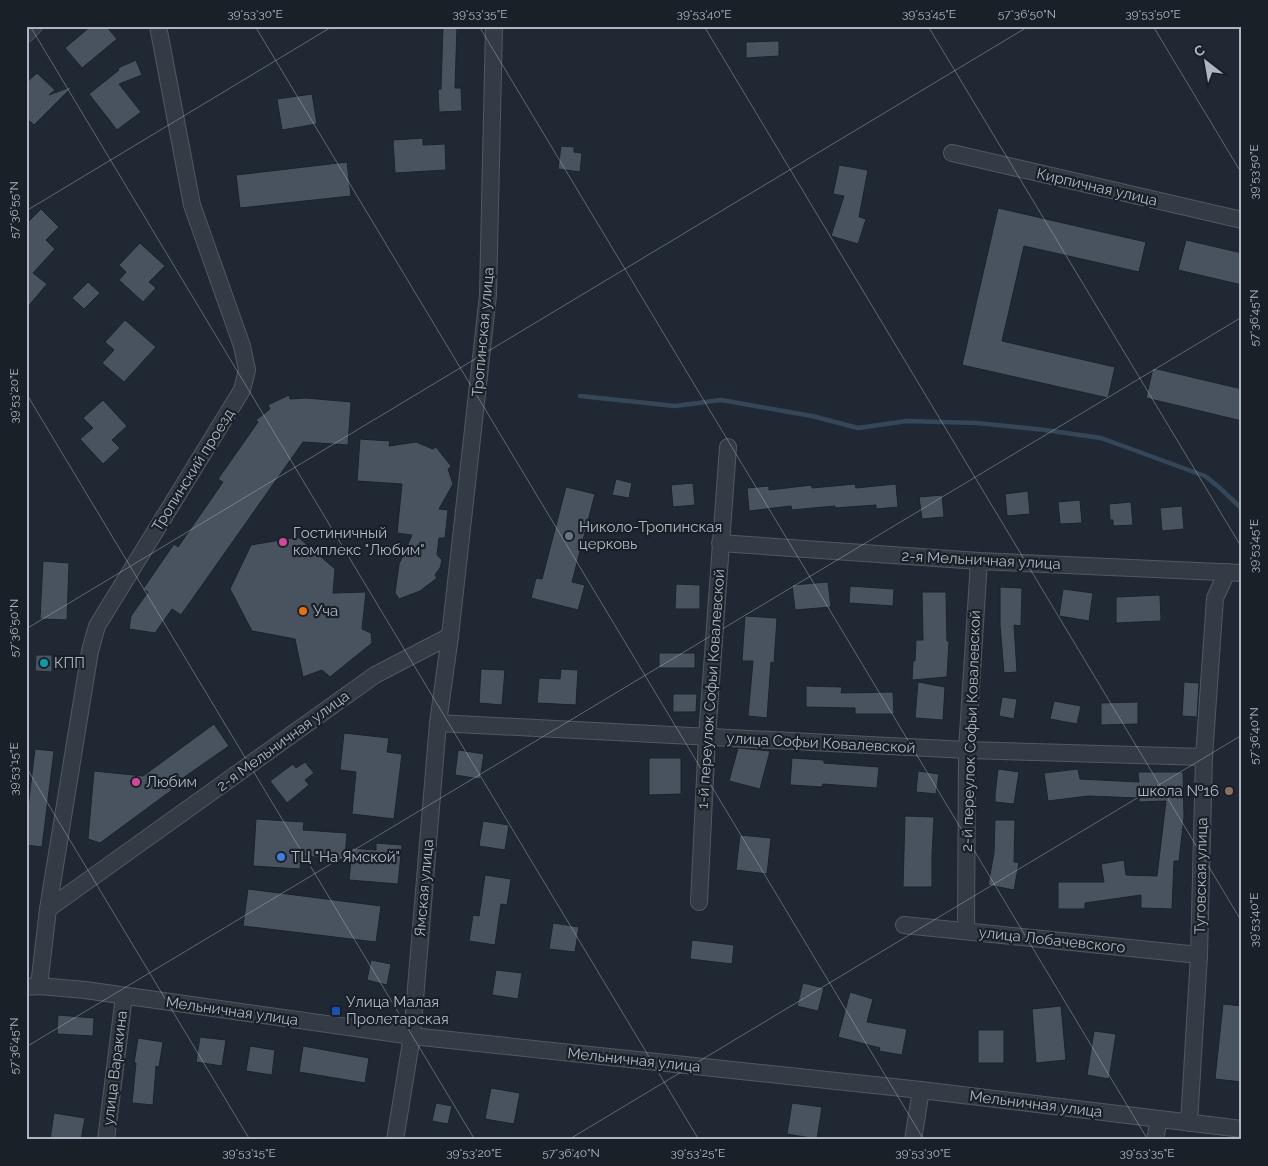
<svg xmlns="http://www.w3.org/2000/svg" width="1268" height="1166" viewBox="0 0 1268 1166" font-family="Raleway,sans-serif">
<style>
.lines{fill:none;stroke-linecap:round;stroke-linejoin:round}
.stream{stroke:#354659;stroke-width:4.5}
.building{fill:#48535f;stroke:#1b222a}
.minor-casing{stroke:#505962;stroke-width:18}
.minor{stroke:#333b44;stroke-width:16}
.ticks{fill:none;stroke:#adb6c1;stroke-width:1;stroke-opacity:0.45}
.worship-dot{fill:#6b7280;stroke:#192028;stroke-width:2}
.hotel-dot{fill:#d1479c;stroke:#192028;stroke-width:2}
.food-dot{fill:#e8710a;stroke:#192028;stroke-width:2}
.culture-dot{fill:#0f9aa8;stroke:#192028;stroke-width:2}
.education-dot{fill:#8d6e63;stroke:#192028;stroke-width:2}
.shop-dot{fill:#3f7fe0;stroke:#192028;stroke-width:2}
.transit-dot{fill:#1a4fb4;stroke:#192028;stroke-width:2}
.labels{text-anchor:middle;stroke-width:4.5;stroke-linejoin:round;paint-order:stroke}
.street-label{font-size:15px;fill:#adb6c1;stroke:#192028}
.poi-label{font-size:15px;fill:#adb6c1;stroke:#192028;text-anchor:start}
.neatline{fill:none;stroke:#adb6c1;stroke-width:2}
.ticks-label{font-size:12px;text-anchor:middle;fill:#adb6c1}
</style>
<rect width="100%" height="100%" fill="#202933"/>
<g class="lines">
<polyline class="stream" points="580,396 675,406 721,400 812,416 858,428 907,421 977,423 1045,430 1101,438 1205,476 1220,488 1242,509"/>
</g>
<g class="building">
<polygon points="91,26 106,26 117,39 82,68 65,48"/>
<polygon points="443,26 457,26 455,88 461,88 462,111 439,112 438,89 441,89"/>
<polygon points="779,41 779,56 746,58 746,42"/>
<polygon points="136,60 142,75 119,84 141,112 117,130 89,94 119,70 118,68"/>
<polygon points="37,73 55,90 49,95 73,86 34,125 26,118 26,83"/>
<polygon points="312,94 317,124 282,130 277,99"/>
<polygon points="423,138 423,145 445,144 446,170 395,173 393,140"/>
<polygon points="561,146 574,147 574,152 582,153 580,172 558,169"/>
<polygon points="347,162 351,196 240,208 236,175"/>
<polygon points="839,165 868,170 859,217 866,219 858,244 831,236 844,196 833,194"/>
<polygon points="998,208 1146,242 1139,272 1024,246 1002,341 1115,367 1108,398 962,365"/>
<polygon points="41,209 59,227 46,240 55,249 33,273 47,284 26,309 26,224"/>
<polygon points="1186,240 1242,253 1242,285 1178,270"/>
<polygon points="140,243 165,266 149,282 156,288 143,302 119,280 126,272 119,265"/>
<polygon points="88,282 100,293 84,309 72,298"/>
<polygon points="125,320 156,347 124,382 102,363 114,350 105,342"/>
<polygon points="1153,368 1242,389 1242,421 1146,398"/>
<polygon points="289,395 290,399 306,398 351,402 348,445 303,442 181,615 172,609 155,633 129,629 131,616 148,592 143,589 174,544 178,547 223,482 218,479 258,422 256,420 270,409 268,405"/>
<polygon points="103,400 127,426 112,440 120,448 103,464 80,439 93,428 83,418"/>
<polygon points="360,439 390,441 389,446 416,442 433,449 436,447 451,466 448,469 453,484 439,509 448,510 445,538 439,538 437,555 442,560 440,568 435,575 437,578 420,591 399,599 395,593 399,564 412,535 397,533 402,484 357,481"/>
<polygon points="616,479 632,483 629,498 612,495"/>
<polygon points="693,483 695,505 673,507 671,485"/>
<polygon points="855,484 856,488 896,484 898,507 876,509 876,505 835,508 835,506 792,510 791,506 749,511 747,488 769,486 769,490 812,485 812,488"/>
<polygon points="566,487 595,494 572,582 585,585 578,610 531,598 536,578 542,579"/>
<polygon points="1028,491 1030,514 1007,516 1005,494"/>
<polygon points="942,495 944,517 922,519 919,497"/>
<polygon points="1080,500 1082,523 1060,524 1058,502"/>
<polygon points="1131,502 1133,525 1113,526 1113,520 1110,520 1109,504"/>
<polygon points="1182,506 1184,529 1162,531 1160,508"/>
<polygon points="298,537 335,569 333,593 366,592 362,629 371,633 372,643 330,677 322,670 303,677 295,639 252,631 230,589 251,545"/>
<polygon points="43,561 69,563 67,620 40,619"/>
<polygon points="828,582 831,607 795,610 792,585"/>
<polygon points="676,584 700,585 700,609 675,609"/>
<polygon points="850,586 894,589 893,606 849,603"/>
<polygon points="1000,587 1022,588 1021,626 1014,625 1017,672 1004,673 1000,625"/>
<polygon points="1063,589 1093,593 1089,621 1059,616"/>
<polygon points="922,592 946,592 947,641 949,641 947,677 912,680 913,661 915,661 916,640 923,640"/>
<polygon points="1160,595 1161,621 1116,623 1116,597"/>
<polygon points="745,616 777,618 774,663 771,662 767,718 748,716 753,661 742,661"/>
<rect x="659" y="653" width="36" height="15"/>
<polygon points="36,655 52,655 52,672 35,671"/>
<polygon points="481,669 505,670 502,705 479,703"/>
<polygon points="561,669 578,670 576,705 537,703 539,678 560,679"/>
<polygon points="918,682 945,687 943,720 915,718"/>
<polygon points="1184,682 1199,683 1197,717 1182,716"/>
<polygon points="806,686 842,687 841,693 893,692 894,714 855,714 855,708 806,707"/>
<polygon points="673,694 697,694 696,712 673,712"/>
<polygon points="1002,697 1017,699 1014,719 999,716"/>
<polygon points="1054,701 1081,706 1077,724 1050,719"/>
<polygon points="1138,702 1138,724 1101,725 1101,703"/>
<polygon points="214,724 229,746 170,787 172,790 100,843 88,839 94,771 143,776"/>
<polygon points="344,733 389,738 387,752 402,754 394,819 352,814 356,772 340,770"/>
<polygon points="738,748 770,751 760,789 729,781"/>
<polygon points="35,749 54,751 42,847 26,845 26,824"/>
<polygon points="458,750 484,754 480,779 455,775"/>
<polygon points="649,758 681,758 681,794 649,795"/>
<polygon points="792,758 824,760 824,763 879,767 877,788 823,784 822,787 790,785"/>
<polygon points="305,762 314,773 305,780 309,785 287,803 270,781 293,764 296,768"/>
<polygon points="998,769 1019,772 1014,804 995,802 995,795"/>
<polygon points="1078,769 1080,779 1139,782 1138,772 1183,772 1184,817 1179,861 1174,861 1172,909 1141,908 1141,895 1085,903 1085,909 1058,909 1058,882 1104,882 1101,864 1124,860 1126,875 1157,876 1166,801 1139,802 1139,798 1088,796 1048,801 1044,773"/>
<polygon points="918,771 939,774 936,794 916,792"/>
<polygon points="905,816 934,817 932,855 932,887 903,887"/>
<polygon points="256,819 304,822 303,830 347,833 345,859 301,856 300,869 253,866"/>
<polygon points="995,820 1015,820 1014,862 1019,863 1014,890 988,885 994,853"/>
<polygon points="483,821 509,825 505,850 479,846"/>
<polygon points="740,835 771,838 767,874 736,870"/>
<polygon points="376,843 402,845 398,884 349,880 352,848 376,850"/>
<polygon points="485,875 511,879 507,905 501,904 495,945 469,941 473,915 479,916"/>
<polygon points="248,889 381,906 376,942 243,926"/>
<polygon points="553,923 579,927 575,952 549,949"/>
<polygon points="692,940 734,945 732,964 690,959"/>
<polygon points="371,960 391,964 387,985 367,980"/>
<polygon points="496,970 522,973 518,999 492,995"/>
<polygon points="803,983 824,988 818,1011 797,1006"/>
<polygon points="850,992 873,999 867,1022 907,1029 902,1055 879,1051 880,1048 838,1037"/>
<polygon points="1223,1004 1242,1006 1242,1082 1215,1079"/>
<polygon points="1061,1006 1066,1060 1036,1063 1032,1009"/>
<polygon points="58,1015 94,1018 93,1036 57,1034"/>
<rect x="978" y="1030" width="26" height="33"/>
<polygon points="1094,1031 1116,1034 1109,1079 1087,1075"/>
<polygon points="200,1037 226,1040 222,1066 196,1062"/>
<polygon points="138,1038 163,1042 159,1067 156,1066 153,1105 132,1103 136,1063 134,1063"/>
<polygon points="250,1046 275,1050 272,1075 246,1071"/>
<polygon points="303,1046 369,1058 365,1083 299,1072"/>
<polygon points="491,1088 520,1093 514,1124 485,1119"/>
<polygon points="436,1103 452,1106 448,1124 432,1121"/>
<polygon points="792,1103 822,1107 817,1139 787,1134"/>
<polygon points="54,1113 85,1118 81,1140 50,1140"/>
</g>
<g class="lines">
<defs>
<g id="minor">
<polyline points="26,34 34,26"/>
<polyline points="952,153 1242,220"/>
<polyline points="720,543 979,561 1242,573"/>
<polyline points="438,723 967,750 1204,757"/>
<polyline points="699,902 707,737 728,447"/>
<polyline points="48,909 375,675 450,636"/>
<polyline points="904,925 1199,955"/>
<polyline points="966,931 967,750 979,561"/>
<polyline points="39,986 48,909 90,651 97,626 242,390 247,370 242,346 192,205 158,26"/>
<polyline points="26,987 39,986 85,990 412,1036 921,1090 1242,1129"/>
<polyline points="1189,1123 1199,955 1204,757 1215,598 1227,572"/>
<polyline points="106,1140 124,996"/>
<polyline points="395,1140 412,1036 438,723 450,636 488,295 494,26"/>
<polyline points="913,1140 921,1090"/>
<polyline points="1155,1140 1159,1119"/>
</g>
</defs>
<use href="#minor" class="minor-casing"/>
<use href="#minor" class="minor"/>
</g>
<path class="ticks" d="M30 26 699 1140M255 26 924 1140M479 26 1148 1140M704 26 1242 922M928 26 1242 548M1153 26 1242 174M26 211 333 26M26 393 475 1140M26 629 1029 26M26 767 250 1140M26 1047 1242 317M568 1140 1242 735"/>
<circle class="worship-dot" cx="569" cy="536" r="5"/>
<g class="hotel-dot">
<circle cx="283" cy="542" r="5"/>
<circle cx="136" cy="782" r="5"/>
</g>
<circle class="food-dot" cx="303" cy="611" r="5"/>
<circle class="culture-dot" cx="44" cy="663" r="5"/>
<circle class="education-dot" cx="1229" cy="791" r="5"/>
<circle class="shop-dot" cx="281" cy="857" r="5"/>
<rect class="transit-dot" x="331" y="1006" width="10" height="10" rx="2.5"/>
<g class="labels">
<g class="street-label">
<text transform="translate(1097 187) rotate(13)" y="5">Кирпичная улица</text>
<text transform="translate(483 332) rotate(-85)" y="5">Тропинская улица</text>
<text transform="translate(193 470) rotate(-58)" y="5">Тропинский проезд</text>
<text transform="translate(981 560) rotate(3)" y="5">2-я Мельничная улица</text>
<text transform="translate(711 689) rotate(-86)" y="5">1-й переулок Софьи Ковалевской</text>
<text transform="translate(971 731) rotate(-88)" y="5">2-й переулок Софьи Ковалевской</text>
<text transform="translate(283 741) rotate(-36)" y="5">2-я Мельничная улица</text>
<text transform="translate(821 743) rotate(3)" y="5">улица Софьи Ковалевской</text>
<text transform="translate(1201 876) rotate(-89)" y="5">Туговская улица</text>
<text transform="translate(424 888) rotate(-85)" y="5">Ямская улица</text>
<text transform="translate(1052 940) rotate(6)" y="5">улица Лобачевского</text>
<text transform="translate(232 1011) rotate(8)" y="5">Мельничная улица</text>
<text transform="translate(634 1060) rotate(6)" y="5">Мельничная улица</text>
<text transform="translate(115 1068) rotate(-83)" y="5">улица Варакина</text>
<text transform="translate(1036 1104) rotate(7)" y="5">Мельничная улица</text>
</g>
<g class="poi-label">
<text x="579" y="532">Николо-Тропинская<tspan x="579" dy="17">церковь</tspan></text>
<text x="293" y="538">Гостиничный<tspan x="293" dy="17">комплекс "Любим"</tspan></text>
<text x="313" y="616">Уча</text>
<text x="54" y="668">КПП</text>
<text x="146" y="787">Любим</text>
<text x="1219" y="796" text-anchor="end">школа №16</text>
<text x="291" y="862">ТЦ "На Ямской"</text>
<text x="346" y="1007">Улица Малая<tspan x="346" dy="17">Пролетарская</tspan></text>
</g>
</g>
<rect width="1268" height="1166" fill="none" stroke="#192028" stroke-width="55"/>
<g transform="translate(1206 62) rotate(329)" stroke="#192028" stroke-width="4" paint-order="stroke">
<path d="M0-4L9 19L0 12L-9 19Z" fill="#adb6c1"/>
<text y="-8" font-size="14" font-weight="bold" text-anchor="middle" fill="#adb6c1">С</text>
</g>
<rect x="28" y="28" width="1212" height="1110" class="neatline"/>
<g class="ticks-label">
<text x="255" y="18">39°53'30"E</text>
<text x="480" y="18">39°53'35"E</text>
<text x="704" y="18">39°53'40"E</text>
<text x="929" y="18">39°53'45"E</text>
<text x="1027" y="18">57°36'50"N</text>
<text x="1153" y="18">39°53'50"E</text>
<text transform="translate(1254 172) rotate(-90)" y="4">39°53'50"E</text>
<text transform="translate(14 210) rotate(-90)" y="4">57°36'55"N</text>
<text transform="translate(1254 318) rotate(-90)" y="4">57°36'45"N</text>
<text transform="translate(14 396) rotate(-90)" y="4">39°53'20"E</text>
<text transform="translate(1254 546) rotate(-90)" y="4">39°53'45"E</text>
<text transform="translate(14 628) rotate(-90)" y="4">57°36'50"N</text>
<text transform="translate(1254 736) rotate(-90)" y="4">57°36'40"N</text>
<text transform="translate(14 769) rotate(-90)" y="4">39°53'15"E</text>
<text transform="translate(1254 920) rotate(-90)" y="4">39°53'40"E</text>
<text transform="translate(14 1046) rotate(-90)" y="4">57°36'45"N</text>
<text x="249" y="1157">39°53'15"E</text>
<text x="474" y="1157">39°53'20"E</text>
<text x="571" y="1157">57°36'40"N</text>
<text x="698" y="1157">39°53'25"E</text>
<text x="923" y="1157">39°53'30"E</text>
<text x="1147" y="1157">39°53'35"E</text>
</g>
</svg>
